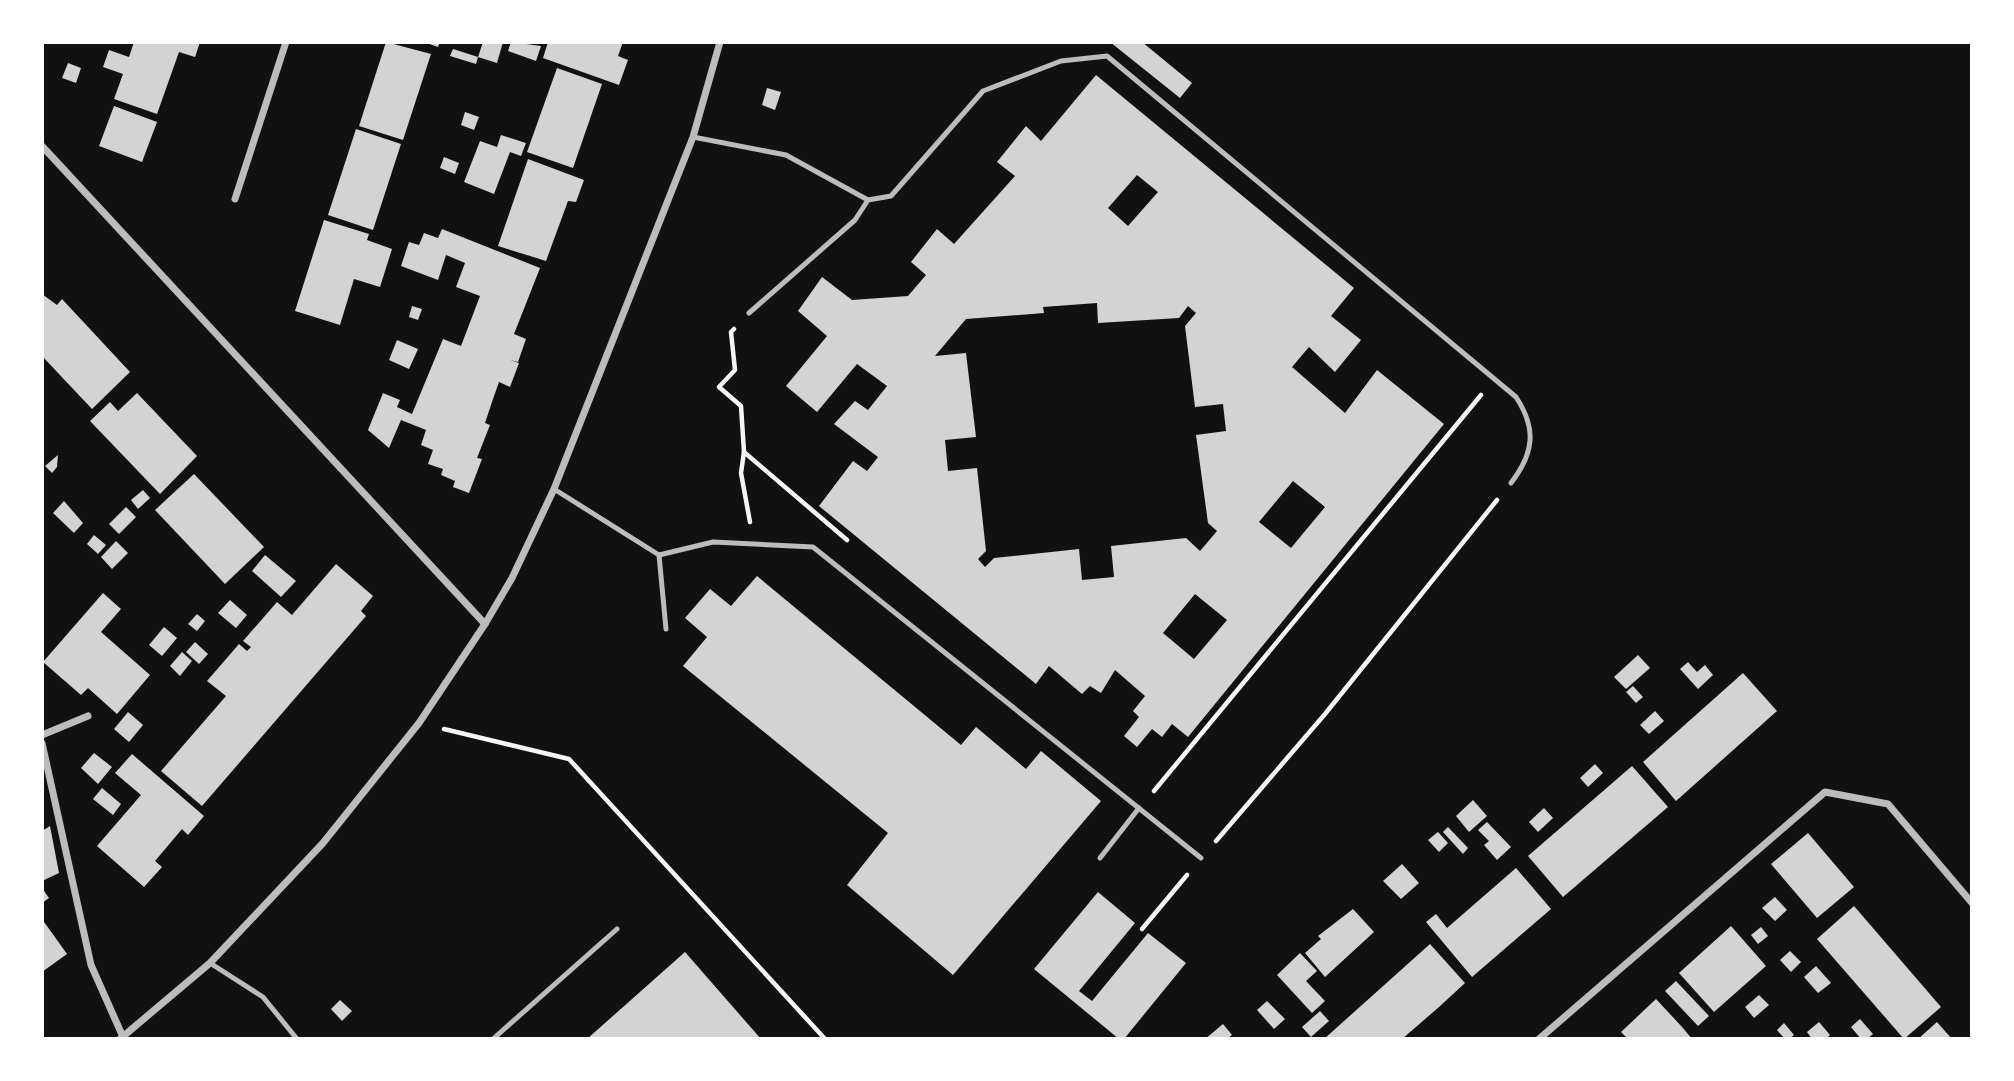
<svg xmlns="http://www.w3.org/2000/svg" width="2014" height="1081" viewBox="0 0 2014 1081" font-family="Lato,sans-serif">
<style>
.building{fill:#d3d3d3;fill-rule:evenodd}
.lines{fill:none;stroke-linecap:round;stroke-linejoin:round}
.path{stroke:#f5f5f5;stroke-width:4.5}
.service{stroke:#bcbcbc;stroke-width:5}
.minor{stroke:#bcbcbc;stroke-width:7}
</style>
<rect width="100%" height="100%" fill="#111"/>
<g class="building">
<polygon points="134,42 200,42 195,57 179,52 157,114 114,99 123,74 103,67 109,50 129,57"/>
<polygon points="386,42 431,54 403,140 359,126"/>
<polygon points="424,42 440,42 438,47"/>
<polygon points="483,42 503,42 497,63 478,57 476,64 450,56 453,49 478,57"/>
<polygon points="511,42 541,46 536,61 508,51"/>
<polygon points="548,42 623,42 618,56 628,60 619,85 543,58"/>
<polygon points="1110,42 1142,42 1192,83 1180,98"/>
<polygon points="68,63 81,68 76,83 62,78"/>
<polygon points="557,68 602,84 573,168 527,152"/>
<path d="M1096 75 1354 288 1331 316 1361 340 1335 372 1309 347 1292 367 1345 413 1377 370 1444 424 1188 737 1172 724 1162 737 1152 729 1137 747 1124 736 1139 717 1133 711 1145 696 1115 670 1101 693 1090 686 1082 694 1049 666 1036 684 819 506 853 461 867 471 878 457 834 424 855 401 868 410 887 386 857 364 817 412 786 386 827 336 798 311 822 277 852 300 908 296 926 275 911 262 937 229 954 244 1015 176 997 162 1026 126 1041 141ZM1137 175 1158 192 1128 226 1108 208ZM1097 303 1098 323 1179 318 1188 306 1196 313 1185 326 1195 407 1223 404 1226 431 1196 435 1208 523 1217 531 1200 551 1186 538 1111 546 1114 577 1082 580 1079 549 994 558 985 567 978 559 986 551 977 468 948 471 945 440 976 437 966 353 935 356 966 319 1044 313 1043 307ZM1293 481 1325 507 1291 548 1259 522ZM1195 594 1227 620 1194 659 1163 633Z"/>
<polygon points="767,88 781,92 775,110 762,105"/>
<polygon points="114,106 157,122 142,162 99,146"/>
<polygon points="465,112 479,117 474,130 461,125"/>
<polygon points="356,129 401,144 373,230 328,215"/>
<polygon points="501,135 526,143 521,156 510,152 494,194 464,182 480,141 497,147"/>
<polygon points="444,157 459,163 455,174 440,168"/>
<polygon points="528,159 584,180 576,202 568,201 546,261 498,246"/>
<polygon points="324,220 369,234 367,240 392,249 380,287 354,279 340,325 295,311"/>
<polygon points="442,229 540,268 514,334 526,339 518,362 510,360 519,363 510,387 499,382 493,399 485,423 490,425 477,458 482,459 469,493 453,487 455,481 441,475 443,469 428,464 433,450 421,445 426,430 401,420 389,448 368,430 383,393 400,400 397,407 412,414 443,339 461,346 480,296 456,287 465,263 446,255 438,280 401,266 409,242 419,245 424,233 438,238"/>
<polygon points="42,294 57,305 62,299 130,372 92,409 42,356"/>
<polygon points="412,306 422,309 418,320 409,317"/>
<polygon points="397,340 418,349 409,369 389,360"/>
<polygon points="137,393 197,456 160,494 90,421 110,402 118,411"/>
<polygon points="58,455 57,467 52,473 45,466"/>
<polygon points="194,474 264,547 225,584 155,510"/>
<polygon points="143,490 150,498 138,509 131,500"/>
<polygon points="64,501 83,523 74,533 53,513"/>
<polygon points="126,507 136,517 119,534 109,524"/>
<polygon points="94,535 106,545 98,554 87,544"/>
<polygon points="116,541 128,553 112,569 101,557"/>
<polygon points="265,555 296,581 281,597 252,571"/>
<polygon points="336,564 373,596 361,611 366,616 202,806 161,771 226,696 207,681 239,644 247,651 251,647 243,641 277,602 292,615"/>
<polygon points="757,576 961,745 976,727 1026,769 1041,751 1101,801 953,975 847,885 888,833 683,666 707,637 685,618 710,589 731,606"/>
<polygon points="103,593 121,609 101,632 150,675 117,714 88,688 81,695 43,662"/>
<polygon points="230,600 247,615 236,628 218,613"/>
<polygon points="197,614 205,621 197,631 188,624"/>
<polygon points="164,627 177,638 162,656 149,645"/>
<polygon points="195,642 208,654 199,664 186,652"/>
<polygon points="182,652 192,661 180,676 170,666"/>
<polygon points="1638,655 1650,668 1626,689 1614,677"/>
<polygon points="1688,662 1697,672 1705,665 1713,675 1698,689 1680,669"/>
<polygon points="1743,673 1777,711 1676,801 1643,762"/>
<polygon points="1633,686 1643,697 1636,703 1626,692"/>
<polygon points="1655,711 1664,721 1649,734 1640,725"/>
<polygon points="128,712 143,725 129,742 114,729"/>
<polygon points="94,753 112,767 98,784 81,768"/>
<polygon points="132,754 204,816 188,835 182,829 155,861 162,867 144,887 97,846 141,795 115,773"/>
<polygon points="1595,764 1603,773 1588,787 1580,778"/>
<polygon points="1632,766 1668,807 1563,897 1528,856"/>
<polygon points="102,788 121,804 113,815 93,799"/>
<polygon points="1473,800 1487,816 1469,832 1456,816"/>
<polygon points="1544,808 1553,818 1538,832 1529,822"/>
<polygon points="1487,822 1511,847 1497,860 1484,845 1489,841 1478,830"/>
<polygon points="50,826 59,873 42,881 42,831"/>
<polygon points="1448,827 1468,848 1463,854 1443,832"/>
<polygon points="1438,832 1448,843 1439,852 1428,840"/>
<polygon points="1808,833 1854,887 1817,918 1771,864"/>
<polygon points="1402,864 1419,883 1401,899 1383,881"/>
<polygon points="1516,868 1551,909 1472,977 1426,922 1436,914 1447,928"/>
<polygon points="42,888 49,898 42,903"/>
<polygon points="1098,892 1135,923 1079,991 1092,1001 1148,933 1186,963 1124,1039 1119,1039 1034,969"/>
<polygon points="1775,897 1787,910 1775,921 1762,908"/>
<polygon points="1854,906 1941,1007 1904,1039 1817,939"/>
<polygon points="1353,909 1374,932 1325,977 1305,953 1321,939 1318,936"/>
<polygon points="42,919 67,954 42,972"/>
<polygon points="1731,926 1766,966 1714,1012 1679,973"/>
<polygon points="1761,927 1768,936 1758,944 1751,935"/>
<polygon points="1430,944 1465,983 1439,1007 1402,1039 1324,1039"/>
<polygon points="1790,951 1801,962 1791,972 1780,960"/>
<polygon points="685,952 761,1039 587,1039"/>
<polygon points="1300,953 1317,971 1306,981 1325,1001 1312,1013 1277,975"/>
<polygon points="1816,966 1831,983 1818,993 1804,977"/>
<polygon points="1676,981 1709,1016 1698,1026 1665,991"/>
<polygon points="1759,995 1769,1005 1754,1018 1745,1007"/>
<polygon points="1656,999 1683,1028 1692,1039 1628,1039 1621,1032"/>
<polygon points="340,1000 352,1011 342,1021 331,1009"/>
<polygon points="1267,1001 1285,1019 1274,1029 1257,1010"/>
<polygon points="1320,1011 1329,1021 1311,1037 1302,1027"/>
<polygon points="1860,1019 1873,1034 1867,1039 1861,1039 1851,1027"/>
<polygon points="1819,1022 1830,1035 1826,1039 1812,1039 1807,1032"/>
<polygon points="1937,1022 1952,1039 1918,1039"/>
<polygon points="1784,1023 1794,1035 1789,1039 1785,1039 1777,1030"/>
<polygon points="1223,1024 1232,1035 1227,1039 1205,1039"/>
</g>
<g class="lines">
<g class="path">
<polyline points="734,329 731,332 735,370 719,387 741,406 744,452 741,473 750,522"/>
<polyline points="744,452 847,540"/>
<polyline points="444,729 569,759 825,1039"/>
<polyline points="1154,791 1481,395"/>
<polyline points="1216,841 1325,714 1497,500"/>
<polyline points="1142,929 1187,875"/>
</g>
<g class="service">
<polyline points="693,137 786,155 868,200"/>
<path d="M749 313 855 220 868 200 891 196 983 91 1061 61 1107 56 1516 397C1537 429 1534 453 1511 483"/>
<polyline points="554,489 659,555"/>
<polyline points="666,629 659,555 713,542 813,547 1201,858"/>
<polyline points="1100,858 1139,808"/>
<polyline points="210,963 263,997 297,1039"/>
<polyline points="493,1039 617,929"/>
</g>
<g class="minor">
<polyline points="42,146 485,624"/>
<polyline points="235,199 286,42"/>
<polyline points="42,735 88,716"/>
<polyline points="42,743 91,965 123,1037"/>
<polyline points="120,1039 210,963 323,843 419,723 485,624 512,578 554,489 693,137 720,42"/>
<polyline points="1539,1039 1825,792 1888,804 1972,903"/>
</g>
</g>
<rect width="2014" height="1081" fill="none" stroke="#ffffff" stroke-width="88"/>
</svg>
